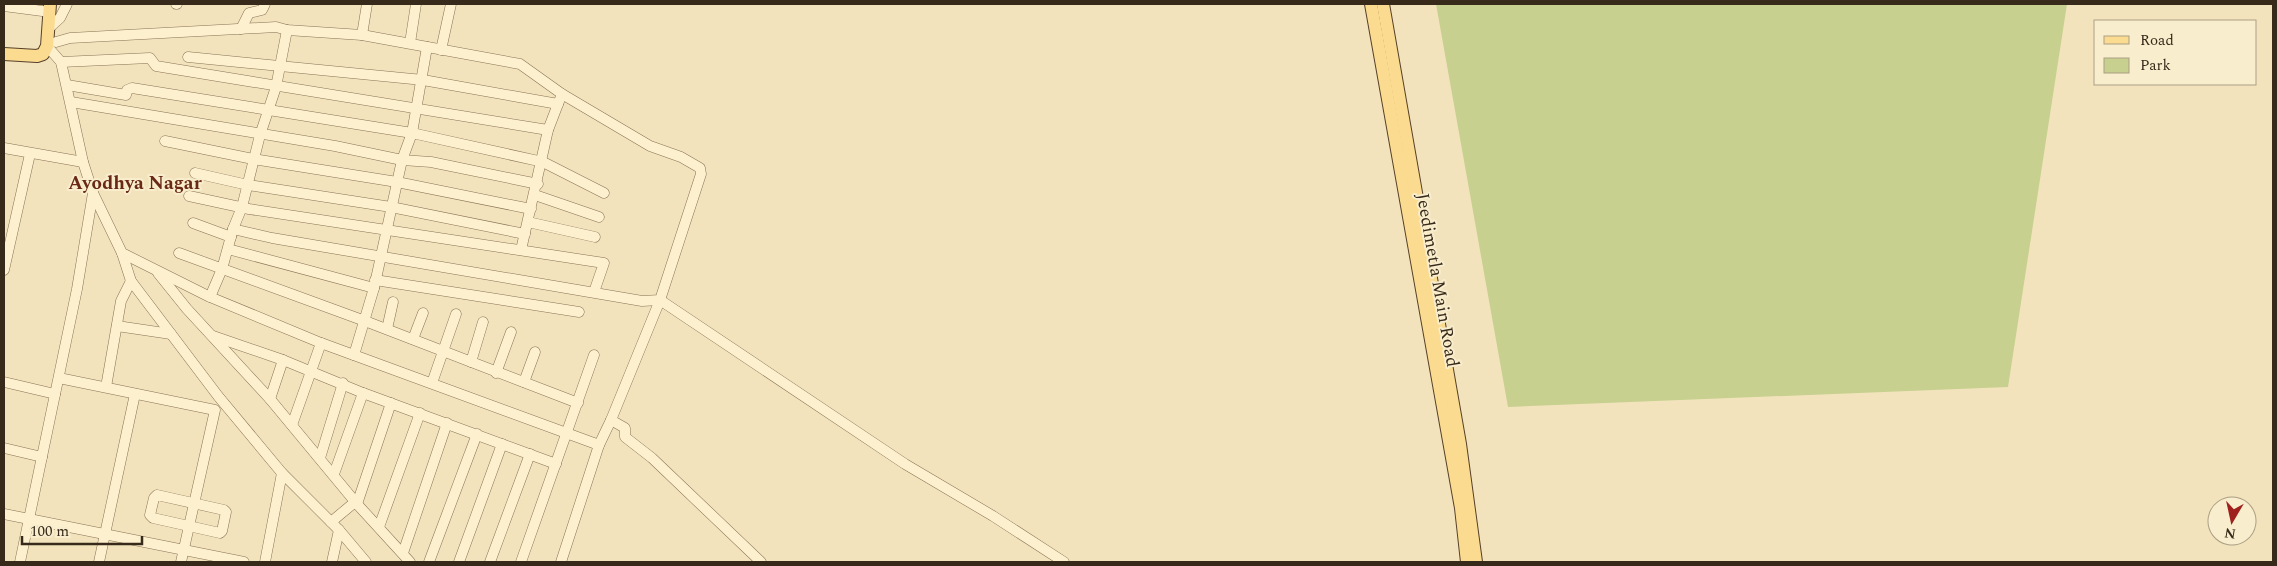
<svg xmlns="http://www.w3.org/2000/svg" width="2277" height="566" viewBox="0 0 2277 566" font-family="Spectral,serif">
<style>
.green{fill:#c7d08f}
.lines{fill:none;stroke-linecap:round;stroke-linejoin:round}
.minor-casing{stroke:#8a7354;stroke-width:11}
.major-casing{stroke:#574029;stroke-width:14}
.minor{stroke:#fcf0cf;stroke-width:10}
.major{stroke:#fadb8f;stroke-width:12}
.labels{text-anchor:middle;stroke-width:4;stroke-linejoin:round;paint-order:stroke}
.street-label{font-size:18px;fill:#382a1a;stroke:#f8edcc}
.neighbourhood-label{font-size:19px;font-weight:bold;fill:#692916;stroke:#f8edcc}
</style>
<rect width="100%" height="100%" fill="#f2e3bc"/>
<polygon class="green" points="1436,4 2067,4 2008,387 1508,407"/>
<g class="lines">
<defs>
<g id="minor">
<polyline points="176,4 177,4"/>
<polyline points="4,6 50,12"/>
<polyline points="49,28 60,18 67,4"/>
<polyline points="241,29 249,13 262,10 265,4"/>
<polyline points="362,35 367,4"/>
<polyline points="56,42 70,38 276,27 287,30 362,35 520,64 562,94 558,104"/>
<polyline points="410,43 416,4"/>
<polyline points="47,46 61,62 83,162 93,193 122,253 210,297 321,343 599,445 611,420 660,300 905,464 993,516 1064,562"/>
<polyline points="441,50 451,4"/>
<polyline points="188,57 423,80 558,104 548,130 521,250"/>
<polyline points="61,62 150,58 156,66 548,130"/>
<polyline points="67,85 126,95 127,90 132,88 412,133 543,162 604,193"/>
<polyline points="71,102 335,146 402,160 431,162 538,184"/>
<polyline points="165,141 253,159 397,182 531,209"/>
<polyline points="4,148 83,162"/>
<polyline points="195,173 248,185 391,207 525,234"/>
<polyline points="535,195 599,217"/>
<polyline points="189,196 249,209 604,263 594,292"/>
<polyline points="528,222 595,237"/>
<polyline points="193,223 231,237"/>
<polyline points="233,229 272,238 642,301 660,300 701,174 700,168 681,157 650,146 562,94"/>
<polyline points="228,249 374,288"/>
<polyline points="122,253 131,281 218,396 282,473 339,530 366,562"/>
<polyline points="179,253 365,321 578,403"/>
<polyline points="4,270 30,154"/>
<polyline points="158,273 187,309 270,399 357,504 410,562"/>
<polyline points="375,280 579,312"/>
<polyline points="210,297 222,269 233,229 242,207 260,135 276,87 287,30"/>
<polyline points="117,326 171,334"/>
<polyline points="387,329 393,302"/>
<polyline points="213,336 283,360 363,393 556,464"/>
<polyline points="413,339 423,313"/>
<polyline points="354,355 374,288 402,160 412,133 427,47"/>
<polyline points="471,362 483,322"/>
<polyline points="496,373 511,332"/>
<polyline points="59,378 215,410 181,562"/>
<polyline points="4,382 55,394"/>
<polyline points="524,382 535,352"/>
<polyline points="432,383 456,314"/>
<polyline points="106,387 121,301 131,281"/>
<polyline points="270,399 283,360"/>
<polyline points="611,420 625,428 625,437 652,458 761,562"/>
<polyline points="292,425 321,343"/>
<polyline points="4,448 42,457"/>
<polyline points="320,458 343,383"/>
<polyline points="334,474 363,393"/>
<polygon points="157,495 224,510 226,512 222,531 220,533 153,518 150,515 154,498"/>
<polyline points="357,504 391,403"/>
<polyline points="4,514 244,562"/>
<polyline points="331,522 355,502"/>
<polyline points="379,527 420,413"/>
<polyline points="403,553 447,423"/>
<polyline points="20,562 77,289 93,193"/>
<polyline points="99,562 135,394"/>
<polyline points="265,562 282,473"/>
<polyline points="332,562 339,530"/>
<polyline points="429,562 477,434"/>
<polyline points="459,562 502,444"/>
<polyline points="490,562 530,454"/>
<polyline points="521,562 594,355"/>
<polyline points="561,562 599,445"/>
</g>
<g id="major">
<polyline points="1371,4 1461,508 1467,562"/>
<polyline points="1383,4 1460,444 1476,562"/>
<polyline points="4,54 37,56 43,54 47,46 50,4"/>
</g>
</defs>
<use href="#minor" class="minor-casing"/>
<use href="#major" class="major-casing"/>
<use href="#minor" class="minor"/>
<use href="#major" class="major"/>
</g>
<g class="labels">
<g class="street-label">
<text transform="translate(1438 280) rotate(80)" y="6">Jeedimetla Main Road</text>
</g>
<g class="neighbourhood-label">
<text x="135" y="189">Ayodhya Nagar</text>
</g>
</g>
<rect width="2277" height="566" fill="none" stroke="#382a1a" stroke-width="10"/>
<rect x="2094" y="20" width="162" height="65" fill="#f8edcc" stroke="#ab9f85"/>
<rect x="2104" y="36" width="25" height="8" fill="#fadb8f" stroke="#ab9f85"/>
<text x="2140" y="45" font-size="15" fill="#382a1a">Road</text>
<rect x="2104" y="58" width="25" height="15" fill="#c7d08f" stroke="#ab9f85"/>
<text x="2140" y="70" font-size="15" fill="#382a1a">Park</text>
<g transform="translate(2232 521) rotate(189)"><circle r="24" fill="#f8edcc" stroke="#ab9f85"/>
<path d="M0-4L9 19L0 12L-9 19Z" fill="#9f211e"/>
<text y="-8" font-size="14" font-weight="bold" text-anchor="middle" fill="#382a1a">N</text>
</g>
<path d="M22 536v8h120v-8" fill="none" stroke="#382a1a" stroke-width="2.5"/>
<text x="30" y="536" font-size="15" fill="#382a1a" stroke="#f8edcc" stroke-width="4" paint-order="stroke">100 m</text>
</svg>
